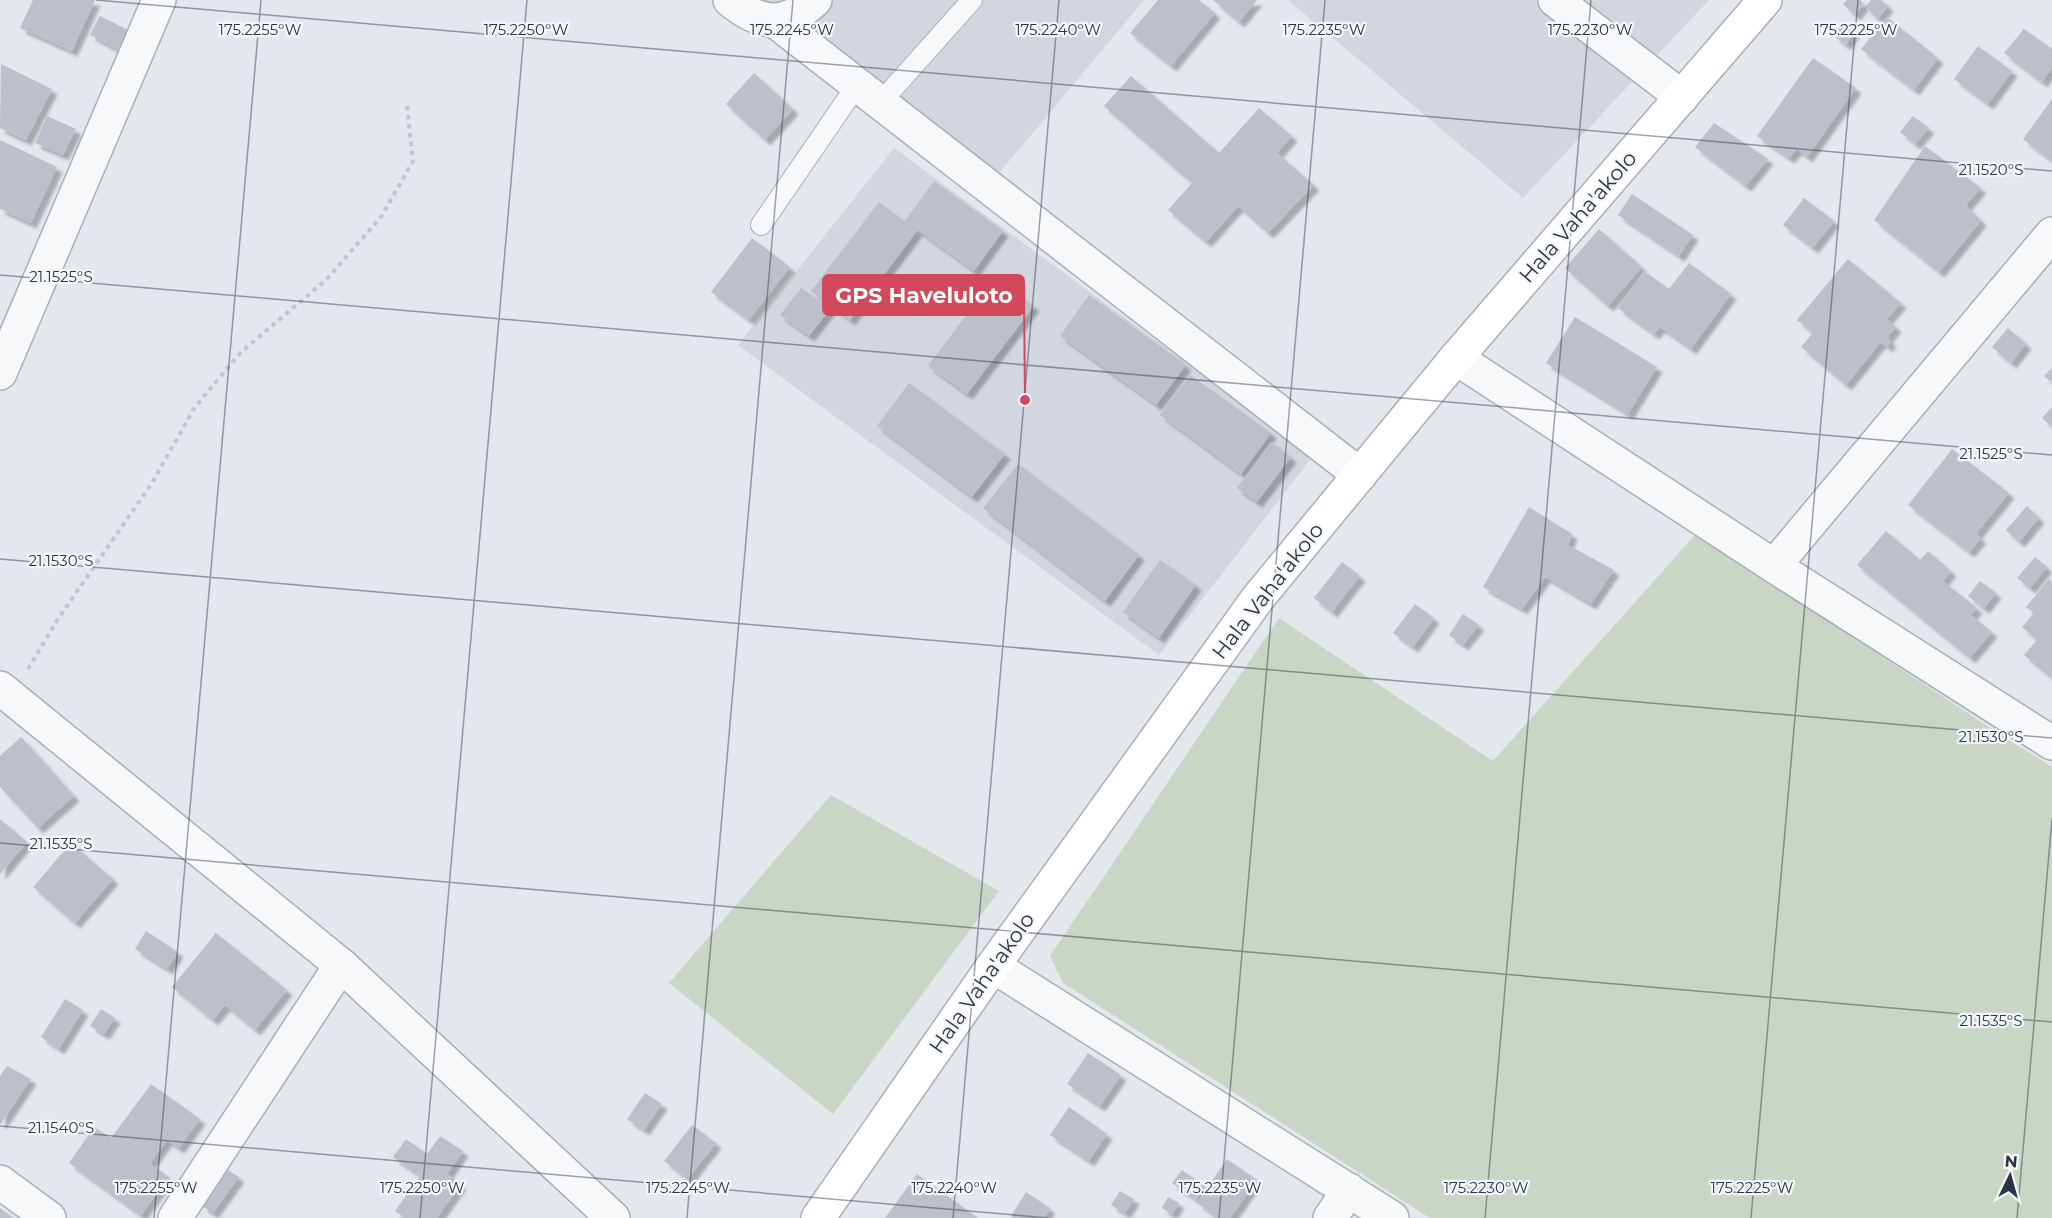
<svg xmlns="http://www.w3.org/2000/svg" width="2052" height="1218" viewBox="0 0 2052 1218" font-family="Montserrat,sans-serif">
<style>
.built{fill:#d2d6de}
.green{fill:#c9d6c5}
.building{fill:#bbc0ca;filter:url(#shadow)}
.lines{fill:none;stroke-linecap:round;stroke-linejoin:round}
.lane-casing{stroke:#a9aeb7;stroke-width:22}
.street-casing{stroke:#a9aeb7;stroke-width:36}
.secondary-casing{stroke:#a9aeb7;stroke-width:36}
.path{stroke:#c2c5cb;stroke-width:4;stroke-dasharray:4.5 4.5;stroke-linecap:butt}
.lane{stroke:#f7f8fa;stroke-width:20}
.street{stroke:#f7f8fa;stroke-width:33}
.secondary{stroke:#fff;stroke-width:33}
.ticks{fill:none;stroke:#2b3445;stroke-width:1.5;stroke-opacity:0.45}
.labels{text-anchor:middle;stroke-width:4.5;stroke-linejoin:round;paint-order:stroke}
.street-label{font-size:21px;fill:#2b3445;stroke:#f4f6f9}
.ticks-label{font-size:15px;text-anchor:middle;fill:#2b3445;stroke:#f4f6f9;stroke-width:4.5;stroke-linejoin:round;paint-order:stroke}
.leader{fill:none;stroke:#d1495b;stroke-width:2}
.callout-dot{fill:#d1495b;stroke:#f4f6f9;stroke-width:2}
.callout{fill:#d1495b;stroke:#d1495b;stroke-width:2}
.callout-label{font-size:22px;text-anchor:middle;font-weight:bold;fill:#fff}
</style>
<defs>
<filter id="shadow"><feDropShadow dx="5.5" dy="5.5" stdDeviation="1.5" flood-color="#0004"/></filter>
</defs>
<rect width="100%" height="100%" fill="#e4e7ec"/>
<g class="built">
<polygon points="749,0 1144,0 995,178"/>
<polygon points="1288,0 1709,0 1523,198"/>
<polygon points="894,148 1313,456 1159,655 738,345"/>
</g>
<g class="green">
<polygon points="1696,534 2010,741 2052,767 2052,1218 1430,1218 1063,983 1050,956 1279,618 1493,761"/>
<polygon points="831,795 999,891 833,1114 669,983"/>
</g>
<g class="building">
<polygon points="33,0 95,0 72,51 20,28"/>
<polygon points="1158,0 1199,0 1215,13 1171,66 1130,33"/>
<polygon points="1213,0 1257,0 1239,22"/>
<polygon points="1847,0 1860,0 1864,4 1855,15 1843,4"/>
<polygon points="1871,0 1881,0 1888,6 1878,19 1865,7"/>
<polygon points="100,16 132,32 123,52 90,35"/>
<polygon points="1887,17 1938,58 1914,90 1861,49"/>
<polygon points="1842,25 1854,32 1846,45 1834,36"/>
<polygon points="2024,29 2052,49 2052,68 2042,82 2004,53"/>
<polygon points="1978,46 2012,71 1988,104 1954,79"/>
<polygon points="1813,58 1856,88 1807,157 1797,149 1789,158 1757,136"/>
<polygon points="1,64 52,89 26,140 0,128"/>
<polygon points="754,73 793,109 765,140 726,104"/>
<polygon points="1131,76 1219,153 1259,108 1292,136 1277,153 1314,185 1268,233 1238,206 1206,242 1168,210 1192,183 1104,106"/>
<polygon points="2052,99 2052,161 2023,139"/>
<polygon points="47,116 76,129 63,155 35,143"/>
<polygon points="1913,116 1929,128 1915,144 1900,132"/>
<polygon points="1714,123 1768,159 1746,186 1695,147"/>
<polygon points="0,140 57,167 31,223 0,209"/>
<polygon points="1925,146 1981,188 1966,205 1981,221 1939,272 1874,220"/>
<polygon points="934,181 1003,231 974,271 905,221"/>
<polygon points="1632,194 1693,235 1679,256 1618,215"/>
<polygon points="1804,198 1834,221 1813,248 1783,225"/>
<polygon points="879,202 917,231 850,320 811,291"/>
<polygon points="1599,229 1642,267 1608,306 1565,268"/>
<polygon points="752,238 790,267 749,320 711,292"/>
<polygon points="1848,259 1901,303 1887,319 1896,327 1887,338 1891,341 1887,347 1881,342 1846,385 1801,347 1813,333 1797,320"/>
<polygon points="1689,263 1731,294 1691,349 1660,327 1654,334 1618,308 1644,271 1669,289"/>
<polygon points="995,277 1034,306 967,394 928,366"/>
<polygon points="801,288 830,309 809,336 780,315"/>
<polygon points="1089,295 1186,365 1156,405 1060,336"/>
<polygon points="1575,317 1657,367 1628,414 1546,363"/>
<polygon points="2008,328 2026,344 2011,363 1992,347"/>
<polygon points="2052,368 2052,383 2044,376"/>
<polygon points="1190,375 1271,433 1241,474 1160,415"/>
<polygon points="909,383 1005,454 972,497 877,426"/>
<polygon points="2052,407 2052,427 2042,418"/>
<polygon points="1271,442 1291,457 1257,502 1237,488"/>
<polygon points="1952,449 2009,493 1976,534 1981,538 1969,552 1908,505"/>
<polygon points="1018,464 1139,555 1105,601 983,508"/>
<polygon points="2027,506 2039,518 2019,542 2006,530"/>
<polygon points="1529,507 1572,534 1568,545 1614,570 1591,604 1545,577 1522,609 1483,587"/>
<polygon points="1886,531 1920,560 1928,551 1951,571 1943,581 1977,608 1971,615 1992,632 1970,658 1857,565"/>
<polygon points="2035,557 2047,567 2030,588 2017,578"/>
<polygon points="1160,560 1196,585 1159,638 1123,612"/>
<polygon points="1342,562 1360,576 1332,612 1314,598"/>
<polygon points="2049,579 2052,582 2052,678 2024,655 2037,640 2022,627 2034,613 2026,607"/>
<polygon points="1980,581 1996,593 1984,608 1968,596"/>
<polygon points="1415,604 1434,618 1413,647 1393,633"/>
<polygon points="1463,614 1479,625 1463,645 1449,635"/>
<polygon points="21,737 74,796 38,828 0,787 0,756"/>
<polygon points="0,819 27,842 0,874"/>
<polygon points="71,843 113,879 75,923 33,887"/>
<polygon points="146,931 178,952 167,969 135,949"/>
<polygon points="216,933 287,990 255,1030 225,1005 213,1020 172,987"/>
<polygon points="65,999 83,1010 59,1049 41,1037"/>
<polygon points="101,1009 115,1018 104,1034 90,1026"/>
<polygon points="1088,1053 1121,1075 1100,1106 1067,1084"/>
<polygon points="7,1066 31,1079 0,1125 0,1076"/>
<polygon points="151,1084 200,1119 179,1148 167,1140 150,1164 169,1177 141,1215 69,1163 94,1127 111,1138"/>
<polygon points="645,1093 662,1104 644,1130 627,1119"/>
<polygon points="1069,1107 1107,1134 1089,1161 1050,1135"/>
<polygon points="692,1125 716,1143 688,1179 664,1161"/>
<polygon points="440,1136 463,1151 447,1174 461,1184 437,1218 405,1218 395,1211 420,1176 393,1157 406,1139 427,1154"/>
<polygon points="1227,1159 1257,1180 1230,1218 1219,1218 1197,1203"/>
<polygon points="228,1170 239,1177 213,1213 202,1206"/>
<polygon points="1182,1170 1206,1187 1196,1200 1172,1183"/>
<polygon points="917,1174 978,1218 885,1218"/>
<polygon points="1120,1191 1134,1199 1125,1213 1111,1205"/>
<polygon points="1026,1192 1050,1208 1045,1217 1047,1218 1014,1218 1011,1216"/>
<polygon points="1168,1197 1179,1203 1172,1214 1162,1208"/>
<polygon points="0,1208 11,1216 10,1218 0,1218"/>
</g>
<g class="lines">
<defs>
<g id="lane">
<polyline points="880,103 972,0"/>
<polyline points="761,225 857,85"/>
</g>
<g id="street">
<path d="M730 0C760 25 785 28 815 0"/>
<polyline points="1555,0 1682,97"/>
<polyline points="775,21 1360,475"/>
<polyline points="1456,358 1774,566 2052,743"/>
<polyline points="0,373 159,0"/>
<polyline points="1774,566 2052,234"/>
<polyline points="0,688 341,965 613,1218"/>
<polyline points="993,966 1392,1218"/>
<polyline points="0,1182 49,1218"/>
<polyline points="175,1218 341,965"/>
<polyline points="1330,1218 1349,1190"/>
</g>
<polyline id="secondary" points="818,1218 993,966 1258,598 1456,358 1765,0"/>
</defs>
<use href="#lane" class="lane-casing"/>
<use href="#street" class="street-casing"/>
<use href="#secondary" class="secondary-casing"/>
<polyline class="path" points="28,669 58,619 152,483 195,407 241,352 326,280 381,217 413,161 407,106"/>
<use href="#lane" class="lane"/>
<use href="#street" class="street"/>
<use href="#secondary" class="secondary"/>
</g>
<path class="ticks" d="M96 0 2052 171M0 275 2052 455M0 559 2052 738M0 843 2052 1022M0 1126 1048 1218M154 1218 261 0M420 1218 527 0M687 1218 793 0M953 1218 1059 0M1219 1218 1325 0M1485 1218 1591 0M1751 1218 1858 0M2017 1218 2052 819"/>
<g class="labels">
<g class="street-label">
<text transform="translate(1578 217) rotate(-49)" y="7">Hala Vaha'akolo</text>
<text transform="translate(1268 591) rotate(-52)" y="7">Hala Vaha'akolo</text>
<text transform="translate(982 983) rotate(-55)" y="7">Hala Vaha'akolo</text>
</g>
</g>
<g class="ticks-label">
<text x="260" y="35">175.2255°W</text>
<text x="526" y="35">175.2250°W</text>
<text x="792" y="35">175.2245°W</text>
<text x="1058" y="35">175.2240°W</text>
<text x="1324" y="35">175.2235°W</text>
<text x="1590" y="35">175.2230°W</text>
<text x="1856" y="35">175.2225°W</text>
<text x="1991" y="175">21.1520°S</text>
<text x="61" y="282">21.1525°S</text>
<text x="1991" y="459">21.1525°S</text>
<text x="61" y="566">21.1530°S</text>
<text x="1991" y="742">21.1530°S</text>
<text x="61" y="849">21.1535°S</text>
<text x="1991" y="1026">21.1535°S</text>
<text x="61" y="1133">21.1540°S</text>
<text x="156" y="1193">175.2255°W</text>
<text x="422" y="1193">175.2250°W</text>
<text x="688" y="1193">175.2245°W</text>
<text x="954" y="1193">175.2240°W</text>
<text x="1220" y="1193">175.2235°W</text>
<text x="1486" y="1193">175.2230°W</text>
<text x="1752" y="1193">175.2225°W</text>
</g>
<path class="leader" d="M1025 400L1024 295"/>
<circle class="callout-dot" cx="1025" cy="400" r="6"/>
<rect class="callout" x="823" y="275" width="201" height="40" rx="6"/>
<g class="callout-label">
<text x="924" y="303">GPS Haveluloto</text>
</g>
<g transform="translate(2010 1176) rotate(5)" stroke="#f4f6f9" stroke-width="4.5" paint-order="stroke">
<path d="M0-4.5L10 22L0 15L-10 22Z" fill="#2b3445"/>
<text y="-9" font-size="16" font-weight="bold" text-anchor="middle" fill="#2b3445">N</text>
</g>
</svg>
